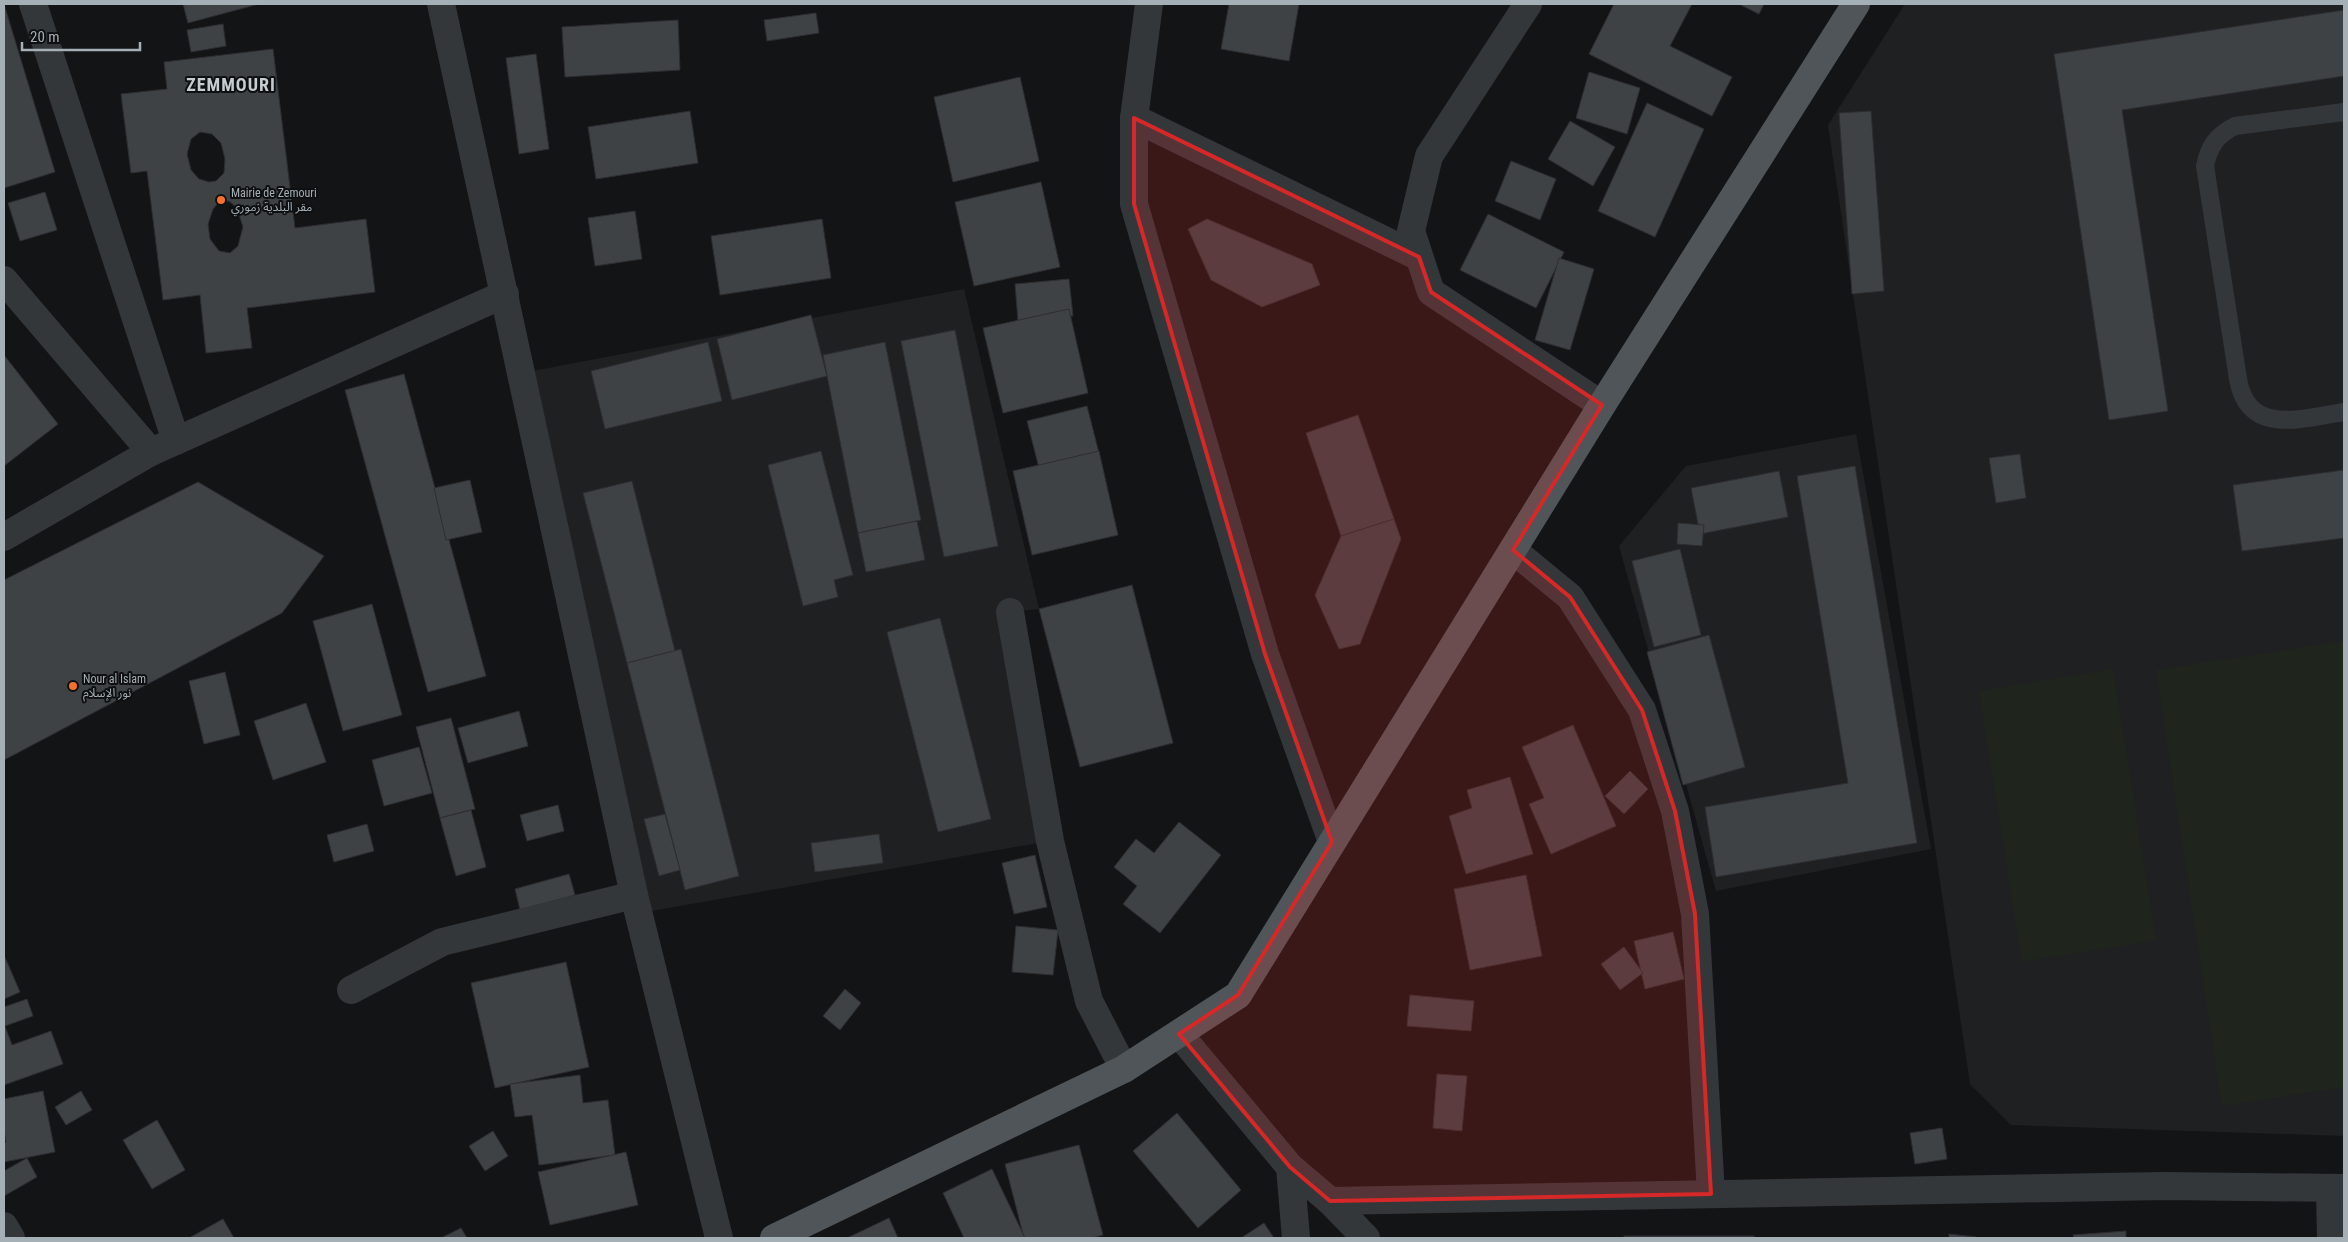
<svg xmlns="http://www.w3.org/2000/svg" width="2348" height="1242" viewBox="0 0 2348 1242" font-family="'Roboto Condensed','Noto Sans Arabic',sans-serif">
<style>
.built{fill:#1f2022}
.green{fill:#1f251d}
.building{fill:#3f4245;stroke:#2d2e31;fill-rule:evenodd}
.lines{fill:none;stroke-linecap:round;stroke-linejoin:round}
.service{stroke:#34373a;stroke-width:18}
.minor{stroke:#34373a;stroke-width:28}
.tertiary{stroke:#34373a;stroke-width:28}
.primary{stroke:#505559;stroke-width:28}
.marked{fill:#d62828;fill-opacity:0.2;stroke:#d62828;stroke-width:4;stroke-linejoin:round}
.poi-dot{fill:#f3702d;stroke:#0e0f10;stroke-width:2}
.labels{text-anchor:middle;stroke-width:4;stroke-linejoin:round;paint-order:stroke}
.poi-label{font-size:12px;fill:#a5afb6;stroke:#0e0f10;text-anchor:start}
.district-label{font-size:18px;font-weight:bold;letter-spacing:1px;fill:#c6cdd2;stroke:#0e0f10}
</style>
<rect width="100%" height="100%" fill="#131415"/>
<g class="built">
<polygon points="1905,4 2344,4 2344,1136 2011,1125 1970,1084 1828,125"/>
<polygon points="964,289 1039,609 1010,612 1050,841 640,913 522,373"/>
<polygon points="1856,434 1931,849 1716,891 1619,546 1686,466"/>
</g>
<g class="green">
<polygon points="2344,641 2344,1087 2222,1106 2156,670"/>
<polygon points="2113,669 2156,940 2022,962 1979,691"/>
</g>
<g class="building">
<polygon points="4,4 55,172 4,188"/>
<polygon points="183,4 259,4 188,23"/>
<polygon points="1229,4 1299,4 1289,61 1221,49"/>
<polygon points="1614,4 1692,4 1670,46 1732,77 1712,116 1589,54"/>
<polygon points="1739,4 1764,4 1759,14"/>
<polygon points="2344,10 2344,76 2122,110 2168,411 2109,420 2054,54"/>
<polygon points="816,13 819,33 767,41 764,20"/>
<polygon points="678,20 680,70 565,77 562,27"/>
<polygon points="223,24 226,46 191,52 187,30"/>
<path d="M273 49 295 228 366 219 375 292 247 308 252 348 206 353 200 295 163 300 147 171 131 173 121 94 167 89 164 62ZM200 132 212 134 221 143 225 159 224 173 216 181 209 182 199 179 191 170 187 154 191 139ZM229 201 237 208 243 227 238 246 230 253 219 251 210 239 208 224 213 209 219 202Z"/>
<polygon points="536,54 549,149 519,154 506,58"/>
<polygon points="1589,72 1640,88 1627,134 1576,118"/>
<polygon points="1020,77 1039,161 953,182 934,97"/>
<polygon points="1647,103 1704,129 1655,237 1598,211"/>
<polygon points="690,111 698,163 596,179 588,127"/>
<polygon points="1871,111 1884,291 1852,294 1839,113"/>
<polygon points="1570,121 1615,147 1593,186 1548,159"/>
<polygon points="1511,161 1556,179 1540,220 1495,201"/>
<polygon points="1041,182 1060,267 974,286 955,202"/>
<polygon points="45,192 57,230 20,241 8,203"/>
<polygon points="635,211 642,259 595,266 588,218"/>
<polygon points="1488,214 1564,252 1536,308 1460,270"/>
<polygon points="822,219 831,278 720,295 711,236"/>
<polygon points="1207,219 1312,264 1320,285 1262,307 1211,280 1188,229"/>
<polygon points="1559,258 1594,269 1570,350 1535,340"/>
<polygon points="1069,279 1073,316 1018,321 1015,284"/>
<polygon points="1069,309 1088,393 1003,413 983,328"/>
<polygon points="811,315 827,376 732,400 717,339"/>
<polygon points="955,330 998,546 944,557 901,341"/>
<polygon points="708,342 722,401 605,429 591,371"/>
<polygon points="885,342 921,520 858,533 823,355"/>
<polygon points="4,355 58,424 4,466"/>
<polygon points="404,374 486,676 428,692 345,390"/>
<polygon points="1087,406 1099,453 1039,468 1027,421"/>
<polygon points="1358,415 1394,519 1341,536 1306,433"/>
<polygon points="821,451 853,575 834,580 838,597 803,606 768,465"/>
<polygon points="1099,451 1118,535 1032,555 1013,471"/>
<polygon points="2020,454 2026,498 1996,503 1989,458"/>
<polygon points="1855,466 1917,843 1716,877 1705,807 1848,783 1797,476"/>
<polygon points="2344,470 2344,538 2242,551 2233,485"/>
<polygon points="1779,471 1788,517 1700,534 1691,488"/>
<polygon points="470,480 482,532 446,540 434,488"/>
<polygon points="632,481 675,651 627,663 583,493"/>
<polygon points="198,482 324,556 282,613 4,760 4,580"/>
<polygon points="1394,519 1401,539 1360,644 1339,649 1315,595 1341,536"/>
<polygon points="917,521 925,560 866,572 858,533"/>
<polygon points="1678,523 1704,525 1702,546 1677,544"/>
<polygon points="1680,549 1701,635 1654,647 1632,561"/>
<polygon points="1132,585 1173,743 1080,767 1039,609"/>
<polygon points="372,604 402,715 343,731 313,621"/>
<polygon points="940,618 991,819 938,832 887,632"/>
<polygon points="1709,635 1745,767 1683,785 1647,652"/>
<polygon points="681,649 739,876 685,890 627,663"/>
<polygon points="225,672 240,735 204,744 189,681"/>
<polygon points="306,703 326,762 273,780 254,721"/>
<polygon points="519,711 528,746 468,763 458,728"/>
<polygon points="451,718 475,809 440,818 416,727"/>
<polygon points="1573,725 1616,826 1551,854 1529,804 1544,798 1522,747"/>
<polygon points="419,747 432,793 384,806 372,760"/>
<polygon points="1630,771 1648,789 1624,814 1605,796"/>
<polygon points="1510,777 1533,854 1466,874 1449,816 1472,808 1467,790"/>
<polygon points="558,805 564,831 527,841 520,815"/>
<polygon points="471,810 486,867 456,876 440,818"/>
<polygon points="665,814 680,870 659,876 644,819"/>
<polygon points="1179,822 1221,855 1160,933 1123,904 1137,886 1114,867 1136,839 1154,853"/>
<polygon points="367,824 374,851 334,862 327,835"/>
<polygon points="879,834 883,863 815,872 811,843"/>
<polygon points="1035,855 1047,907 1014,914 1002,863"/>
<polygon points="569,874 575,895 520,910 515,889"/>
<polygon points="1526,875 1542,956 1470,970 1454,889"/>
<polygon points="1016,926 1058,930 1053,975 1012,972"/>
<polygon points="1673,932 1684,979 1645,989 1634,941"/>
<polygon points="1624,947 1643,973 1620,990 1601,964"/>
<polygon points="4,955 20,992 4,999"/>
<polygon points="566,962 589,1067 495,1088 471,983"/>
<polygon points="845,989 861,1003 840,1030 823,1016"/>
<polygon points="1410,995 1474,1001 1471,1031 1407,1026"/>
<polygon points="27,999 33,1016 5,1026 12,1045 51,1031 63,1064 4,1085 4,1007"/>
<polygon points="1437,1074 1467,1076 1462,1131 1433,1128"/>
<polygon points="580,1075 583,1103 608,1100 615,1155 539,1165 532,1115 515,1117 510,1084"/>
<polygon points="43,1091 55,1152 4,1162 4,1143 6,1142 4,1130 4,1099"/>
<polygon points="81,1091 92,1110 66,1125 55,1107"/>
<polygon points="1177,1113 1241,1190 1198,1228 1133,1151"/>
<polygon points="157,1120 185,1170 152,1189 123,1140"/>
<polygon points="1942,1128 1947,1159 1915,1164 1910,1133"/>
<polygon points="493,1131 508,1156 485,1171 469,1146"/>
<polygon points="1079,1145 1103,1235 1092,1238 1024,1238 1005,1164"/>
<polygon points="626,1152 638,1205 550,1225 538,1172"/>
<polygon points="27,1158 37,1177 4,1196 4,1171"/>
<polygon points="992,1169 1025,1238 964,1238 943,1193"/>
<polygon points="889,1218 898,1238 847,1238"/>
<polygon points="223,1219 234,1238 189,1238"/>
<polygon points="1264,1223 1274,1238 1241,1238"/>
<polygon points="461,1228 467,1238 441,1238"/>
<polygon points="2126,1231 2126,1238 2074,1238 2073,1235"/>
<polygon points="1949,1234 1976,1237 1976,1238 1949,1238"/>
<rect x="1624" y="1236" width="130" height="2"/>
</g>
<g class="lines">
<path class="service" d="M2344 112 2235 126C2217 135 2209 146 2205 166L2238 379C2248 437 2303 418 2344 412"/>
<g class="minor">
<polyline points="33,4 176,441"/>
<polyline points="1149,4 1134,118 1419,257"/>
<polyline points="1528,4 1429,156 1411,231 1431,292 1602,405"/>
<polyline points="1134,118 1134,204 1265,654 1332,842"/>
<polyline points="4,280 151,452"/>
<polyline points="4,537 151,452 505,294"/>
<polyline points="1513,550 1570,597 1642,710 1675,811 1695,914 1711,1194"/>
<polyline points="1010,612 1050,841 1089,1001 1124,1069"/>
<polyline points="351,990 442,942 634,895"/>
<polyline points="1290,1167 1296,1238"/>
<polyline points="2330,1188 2331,1238"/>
<polyline points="1330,1201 1366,1238"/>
<polyline points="4,1226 11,1238"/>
</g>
<g class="tertiary">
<polyline points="441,4 634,895 719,1238"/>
<polyline points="1179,1034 1290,1167 1330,1201 2164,1186 2344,1188"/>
</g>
<polyline class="primary" points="774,1238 1124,1069 1238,995 1602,405 1856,4"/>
</g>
<path class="marked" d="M1134 118 1419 257 1431 292 1602 405 1513 550 1570 597 1642 710 1675 811 1695 914 1711 1194 1330 1201 1290 1167 1179 1034 1238 995 1332 842 1265 654 1134 204Z"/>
<g class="poi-dot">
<circle cx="221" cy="200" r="5"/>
<circle cx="73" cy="686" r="5"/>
</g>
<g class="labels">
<g class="poi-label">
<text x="231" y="197">Mairie de Zemouri<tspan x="231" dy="14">مقر البلدية زموري</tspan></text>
<text x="83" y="683">Nour al Islam<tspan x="83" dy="14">نور الإسلام</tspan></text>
</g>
<g class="district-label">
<text x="231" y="91">ZEMMOURI</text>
</g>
</g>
<rect width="2348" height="1242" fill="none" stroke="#a5afb6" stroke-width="10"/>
<path d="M22 42v8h118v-8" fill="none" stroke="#a5afb6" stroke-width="2.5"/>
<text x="30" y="42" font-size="15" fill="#a5afb6" stroke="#0e0f10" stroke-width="4" paint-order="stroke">20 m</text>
</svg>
